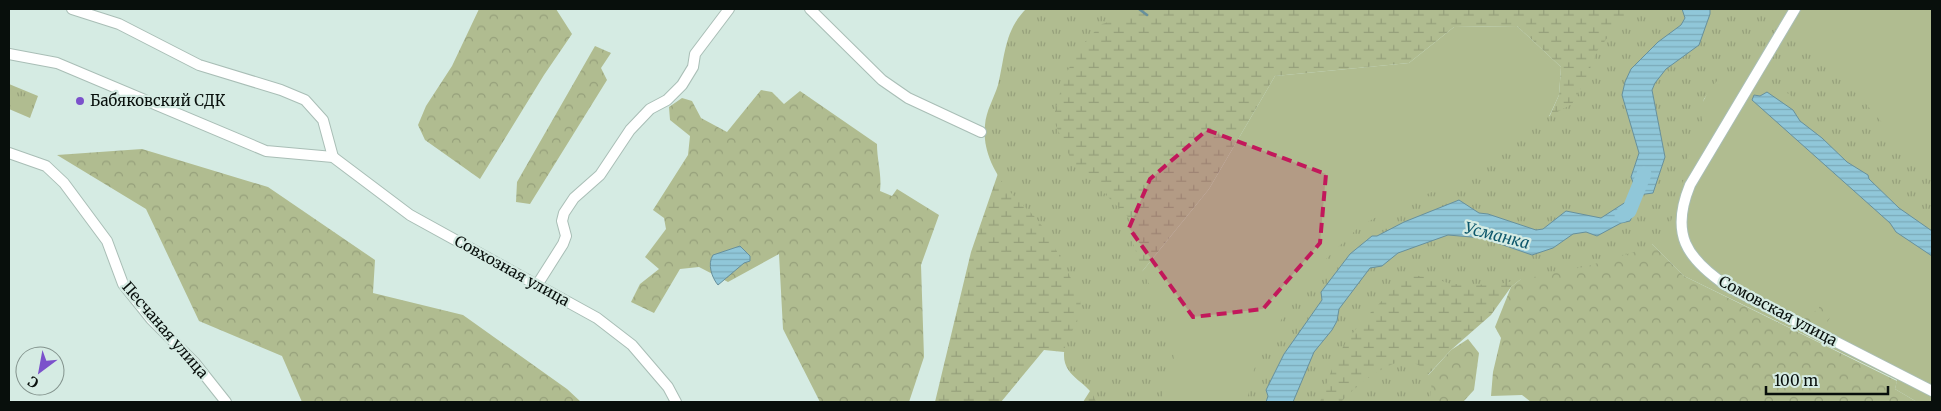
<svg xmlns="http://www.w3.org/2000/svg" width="1941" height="411" viewBox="0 0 1941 411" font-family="Merriweather,serif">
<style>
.green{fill:#b0bc90}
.forest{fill:url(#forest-crowns)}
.wetland{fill:url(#wetland-marsh)}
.park{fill:url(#park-tufts)}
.water{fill:url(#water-rules);stroke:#67909c}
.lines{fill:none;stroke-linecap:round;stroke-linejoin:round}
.stream{stroke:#67909c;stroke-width:2.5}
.river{stroke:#90c7d9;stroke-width:15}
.street-casing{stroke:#a9beb6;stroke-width:12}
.street{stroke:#fff;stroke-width:10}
.marked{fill:#c2185b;fill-opacity:0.2;stroke:#c2185b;stroke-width:4;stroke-dasharray:10 6;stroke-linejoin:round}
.poi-dot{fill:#7b51cb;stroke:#d5ebe3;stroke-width:2}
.labels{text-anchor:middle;stroke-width:4.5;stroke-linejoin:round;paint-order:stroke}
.poi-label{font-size:15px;fill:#080f0c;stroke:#d5ebe3;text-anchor:start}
.street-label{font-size:15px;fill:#080f0c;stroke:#d5ebe3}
.water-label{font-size:16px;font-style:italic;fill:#0e586c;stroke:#d5ebe3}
</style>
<defs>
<pattern id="forest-crowns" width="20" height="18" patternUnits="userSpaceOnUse" patternTransform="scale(1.25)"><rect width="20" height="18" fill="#b0bc90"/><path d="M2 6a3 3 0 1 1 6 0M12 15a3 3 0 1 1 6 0" fill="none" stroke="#96a07b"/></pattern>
<pattern id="wetland-marsh" width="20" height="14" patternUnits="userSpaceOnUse" patternTransform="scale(1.25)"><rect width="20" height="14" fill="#b0bc90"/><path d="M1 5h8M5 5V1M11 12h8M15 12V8" fill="none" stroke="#96a07b"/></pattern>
<pattern id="park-tufts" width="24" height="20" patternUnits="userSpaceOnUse" patternTransform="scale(1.25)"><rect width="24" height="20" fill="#b0bc90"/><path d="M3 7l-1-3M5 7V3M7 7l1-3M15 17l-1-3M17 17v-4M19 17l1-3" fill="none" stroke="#96a07b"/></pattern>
<pattern id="water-rules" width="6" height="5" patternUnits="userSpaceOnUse" patternTransform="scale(1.25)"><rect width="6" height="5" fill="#90c7d9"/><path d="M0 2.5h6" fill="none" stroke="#7baab9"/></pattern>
</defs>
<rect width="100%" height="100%" fill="#d5ebe3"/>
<g class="green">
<polygon points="1751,9 1932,9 1932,402 1917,402 1895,389 1897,380 1684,276 1637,229"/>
<polygon points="1517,26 1561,67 1559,95 1528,162 1259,402 1152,402 1136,279 1209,189 1275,76 1409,63 1454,27"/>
</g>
<g class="forest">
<polygon points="479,9 556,9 572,34 544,75 480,179 425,140 418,125 426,106 452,66"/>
<polygon points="595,46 611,53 601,68 607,80 530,204 516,202 517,182"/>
<path d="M761 90 772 92 784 104 800 91 877 144C877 161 882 174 880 191L892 196 897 189 939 215 921 265 924 357 909 402H820L783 329 779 254 728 282 699 267 680 269 654 313 631 302 640 284 659 269 645 257 666 229 664 218 653 210 688 155 690 136 670 120 669 107 682 98 692 101 701 118 727 132Z"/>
<polygon points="142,149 268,187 375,260 373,293 463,315 567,389 581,402 302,402 282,356 199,321 146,209 57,155"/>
<polygon points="1637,229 1684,276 1897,381 1895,389 1917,402 1531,402 1522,395 1491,396 1493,372 1501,338 1495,327 1511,287 1562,246"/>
<path d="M1826 303 1833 308C1832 317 1827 325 1818 327L1804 320V314L1819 310V305Z"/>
<polygon points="1468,339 1479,353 1474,390 1463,402 1404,402 1451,350"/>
</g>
<polygon class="wetland" points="1090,9 1751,9 1562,246 1511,287 1491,315 1451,350 1403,402 1293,402 1308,362 1529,162 1559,95 1561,67 1517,26 1454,27 1409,63 1275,76 1209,189 1136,279 1152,402 1083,402 1095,383 1074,353 1044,350 1001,402 935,402 971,252 1036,63"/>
<g class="park">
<path d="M1026 9H1143L1132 15 1102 24 1080 47 1064 78 1053 119 1074 166 1087 176 1129 218 1133 231 1132 240 1144 275 1171 322 1174 362 1171 374 1162 390 1164 402H1096C1091 382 1063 379 1064 354 1065 333 1087 320 1079 297 1070 273 1055 248 1042 226 1035 215 1023 206 1014 196 996 177 982 151 985 125 986 111 994 98 998 85 1005 57 1004 31 1026 9Z"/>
<path d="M1630 9H1770C1787 42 1826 62 1852 89 1879 116 1900 149 1932 171V226L1892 193 1864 162 1822 128 1789 94 1765 82 1736 72 1719 78 1704 99 1701 111 1703 131 1688 152 1686 172 1670 224 1659 238 1647 248 1588 266 1494 285 1451 284 1430 277 1409 275C1383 300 1350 329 1335 362 1329 375 1325 389 1320 402H1247L1251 378 1258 359 1294 298 1327 258 1359 227 1394 207 1465 179 1490 164 1546 118 1572 104 1585 81 1597 51Z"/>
<polygon points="9,84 38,96 30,118 9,109"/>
<path d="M1407 360C1430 368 1435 379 1429 402H1341C1358 384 1383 364 1407 360Z"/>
</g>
<g class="water">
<polygon points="1682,9 1710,9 1710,14 1699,45 1666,69 1655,83 1652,90 1665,157 1653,193 1638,195 1631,177 1639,153 1622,95 1625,82 1631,69 1658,42 1681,25 1685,18"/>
<polygon points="1767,92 1793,110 1800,121 1822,138 1847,162 1868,175 1869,179 1899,208 1932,231 1932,256 1896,232 1890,223 1752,100 1754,95 1760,96"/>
<polygon points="1632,198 1637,206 1630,221 1621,223 1597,236 1586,232 1573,234 1553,248 1532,255 1483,238 1448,235 1398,253 1382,266 1370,268 1339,309 1337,321 1332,330 1314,352 1293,402 1266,402 1268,396 1266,390 1284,354 1322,300 1321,292 1350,254 1372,236 1377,236 1404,222 1459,200 1479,213 1488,214 1536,230 1543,229 1566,211 1601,218"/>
<path d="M740 246 750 256V261L744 263 718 285C712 278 707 264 713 255Z"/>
</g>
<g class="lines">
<polyline class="stream" points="1139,9 1147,15"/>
<polyline class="river" points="1622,215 1629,211 1644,174"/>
<defs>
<g id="street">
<polyline points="72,9 119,24 199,65 281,90 305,100 323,120 333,157"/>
<polyline points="810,9 882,80 908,98 981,132"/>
<path d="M1795 9 1690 185C1670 234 1686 258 1727 286L1932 391"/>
<polyline points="9,54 57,63 266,151 333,157 410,215 597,318 632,345 668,387 676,402"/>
<polyline points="9,153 46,166 64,183 107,241 123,284 151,319 195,363 226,402"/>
<polyline points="537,285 563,244 566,236 562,221 564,213 574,198 600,175 630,130 650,109 667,100 682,85 693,67 695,54 729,9"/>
</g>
</defs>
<use href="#street" class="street-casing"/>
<use href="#street" class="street"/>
</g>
<path class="marked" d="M1207 130 1326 174 1320 243 1263 309 1193 317 1129 228 1150 179Z"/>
<circle class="poi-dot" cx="80" cy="101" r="5"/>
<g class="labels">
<g class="poi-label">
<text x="90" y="106">Бабяковский СДК</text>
</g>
<g class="street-label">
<text transform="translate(512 271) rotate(29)" y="5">Совхозная улица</text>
<text transform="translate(1778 311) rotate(28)" y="5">Сомовская улица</text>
<text transform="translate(165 330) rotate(49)" y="5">Песчаная улица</text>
</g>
<g class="water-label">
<text transform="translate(1497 235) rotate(14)" y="6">Усманка</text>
</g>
</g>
<rect width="1941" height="411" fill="none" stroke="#080f0c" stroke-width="20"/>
<g transform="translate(40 371) rotate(212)"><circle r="24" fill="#d5ebe3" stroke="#83938d"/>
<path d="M0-4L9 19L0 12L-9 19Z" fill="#7b51cb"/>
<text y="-8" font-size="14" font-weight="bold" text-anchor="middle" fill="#080f0c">С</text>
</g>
<path d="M1766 386v8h122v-8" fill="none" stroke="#080f0c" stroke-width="2.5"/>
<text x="1774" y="386" font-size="15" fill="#080f0c" stroke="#d5ebe3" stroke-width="4" paint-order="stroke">100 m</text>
</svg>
